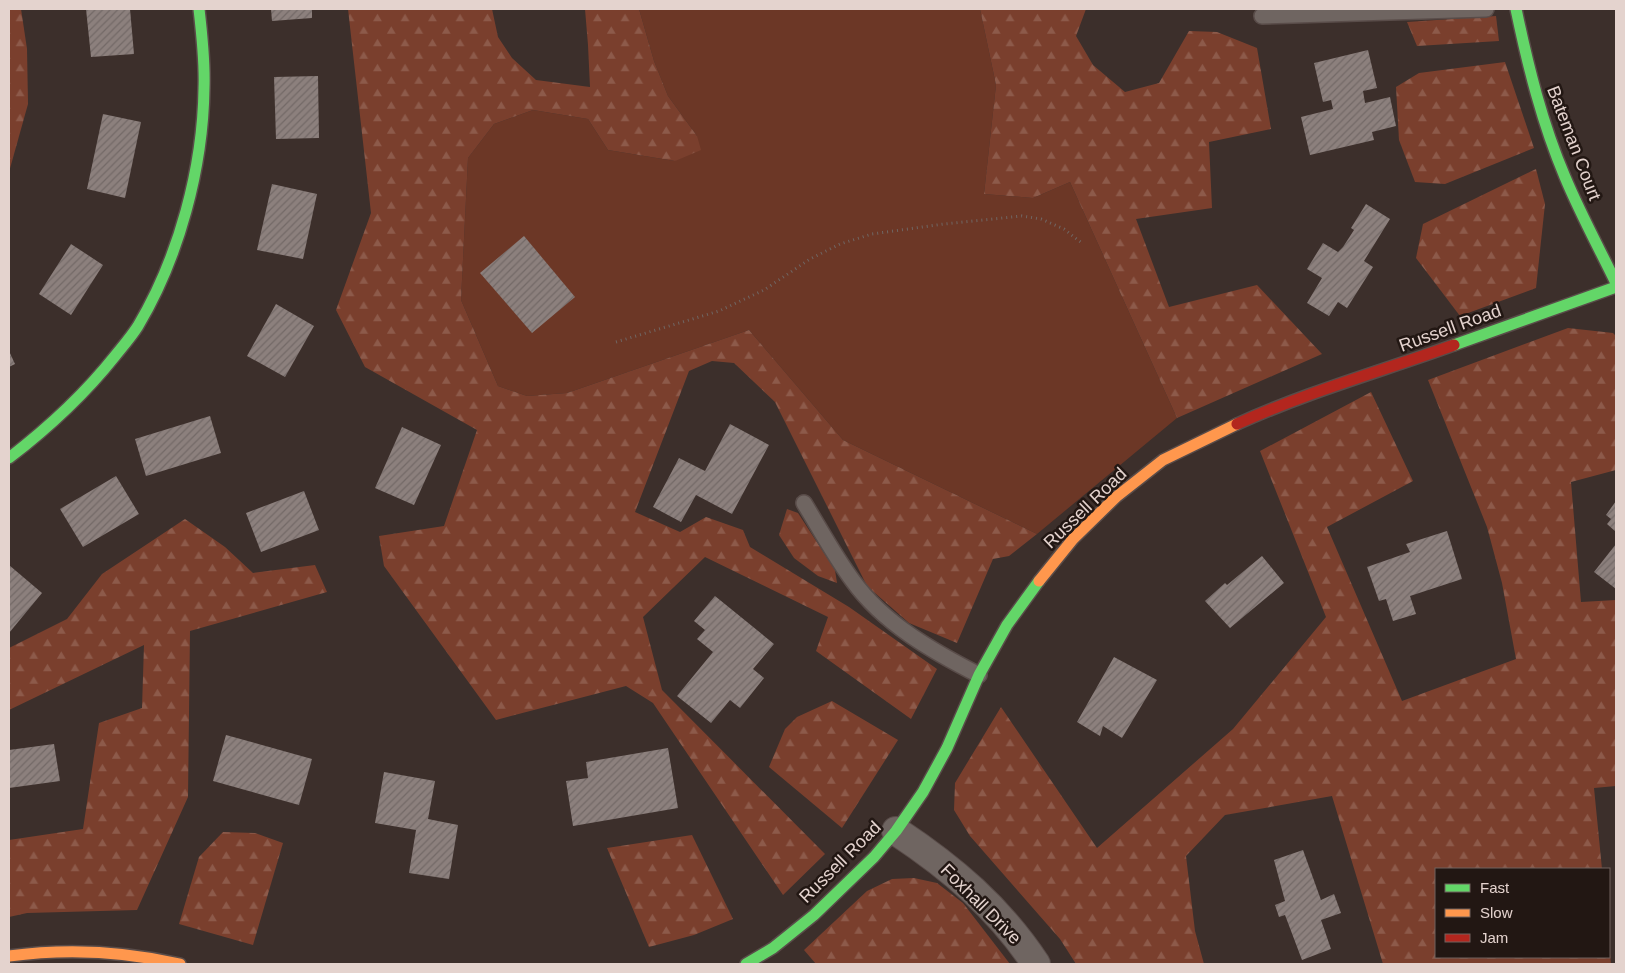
<svg xmlns="http://www.w3.org/2000/svg" width="1625" height="973" viewBox="0 0 1625 973" font-family="Helvetica,sans-serif">
<style>
.grass{fill:#6c3726}
.forest{fill:url(#forest-firs)}
.building{fill:url(#building-hatch)}
.lines{fill:none;stroke-linecap:round;stroke-linejoin:round}
.lane-casing{stroke:#594c49;stroke-width:18}
.street-casing{stroke:#594c49;stroke-width:30}
.fast-casing{stroke:#594c49;stroke-width:14}
.slow-casing{stroke:#594c49;stroke-width:14}
.jam-casing{stroke:#594c49;stroke-width:14}
.path{stroke:#706663;stroke-width:3;stroke-dasharray:1 4;stroke-linecap:butt}
.lane{stroke:#6f6561;stroke-width:15}
.street{stroke:#6f6561;stroke-width:28}
.fast{stroke:#63d668;stroke-width:11}
.slow{stroke:#ff974d;stroke-width:11}
.jam{stroke:#b3261e;stroke-width:11}
.labels{text-anchor:middle;stroke-width:5;stroke-linejoin:round;paint-order:stroke}
.street-label{font-size:18px;fill:#e4d3ce;stroke:#221713}
</style>
<defs>
<pattern id="forest-firs" width="22" height="20" patternUnits="userSpaceOnUse" patternTransform="scale(1.25)"><rect width="22" height="20" fill="#7a3f2d"/><path d="M5 1l3.5 6h-7zM16 11l3.5 6h-7z" fill="#8d5a4a"/></pattern>
<pattern id="building-hatch" width="6" height="6" patternUnits="userSpaceOnUse" patternTransform="scale(1.25)"><rect width="6" height="6" fill="#8c807d"/><path d="M-1 1l2-2M0 6l6-6M5 7l2-2" fill="none" stroke="#736967"/></pattern>
</defs>
<rect width="100%" height="100%" fill="#3c2f2b"/>
<polygon class="grass" points="639,9 980,9 996,85 984,194 1033,198 1070,182 1177,418 1037,534 843,440 749,330 567,393 527,396 498,386 461,300 468,158 494,124 533,110 588,119 608,150 675,161 697,136 668,96 654,61"/>
<g class="forest">
<polygon points="9,9 21,9 27,49 28,104 9,172"/>
<polygon points="348,9 492,9 498,37 512,58 536,80 590,87 588,45 585,9 639,9 654,61 668,96 697,136 701,150 675,161 608,150 588,119 533,110 494,124 468,158 461,300 498,386 527,396 567,393 749,330 843,440 1037,534 1009,556 993,559 957,643 909,623 867,586 775,402 734,363 712,361 689,371 635,512 680,532 706,517 743,530 750,547 849,607 937,669 911,719 816,651 828,617 705,557 643,617 662,690 825,854 783,895 653,703 626,686 496,720 384,566 379,536 444,526 477,430 365,367 336,310 371,213"/>
<polygon points="980,9 1086,9 1076,36 1093,65 1125,92 1159,83 1189,31 1217,32 1257,48 1271,129 1209,142 1212,208 1136,219 1169,307 1257,285 1322,354 1177,418 1070,182 1033,198 984,194 996,85"/>
<polygon points="1496,16 1499,41 1417,46 1407,22"/>
<polygon points="1505,62 1534,148 1445,184 1415,182 1399,140 1396,87 1419,73"/>
<polygon points="1536,169 1545,204 1536,288 1460,316 1416,258 1423,224"/>
<polygon points="1568,328 1613,333 1616,336 1616,470 1571,482 1581,602 1616,600 1616,786 1594,788 1602,869 1436,869 1436,957 1609,957 1609,943 1611,964 1383,964 1332,796 1225,815 1186,856 1195,931 1204,964 1076,964 1060,939 970,836 954,810 955,783 1001,707 1097,848 1233,729 1326,617 1260,451 1371,392 1413,481 1327,527 1402,701 1516,659 1502,583 1487,527 1428,380"/>
<polygon points="787,509 798,513 835,570 837,583 818,576 794,558 779,535"/>
<polygon points="185,519 225,547 253,573 315,565 327,592 190,631 188,797 137,910 27,913 9,917 9,840 83,829 99,723 142,708 144,645 9,710 9,648 67,619 102,574"/>
<polygon points="832,701 898,740 842,828 769,767 785,729 797,717"/>
<polygon points="223,832 255,833 283,843 253,945 179,924 199,857"/>
<polygon points="692,835 733,919 694,935 649,947 607,848"/>
<polygon points="914,878 937,883 963,903 1010,964 816,964 804,950 867,891 892,879"/>
</g>
<g class="building">
<polygon points="86,9 130,9 134,54 91,57"/>
<polygon points="271,9 312,9 312,18 272,21"/>
<polygon points="1368,50 1377,88 1363,91 1365,103 1390,97 1396,126 1372,132 1374,140 1310,155 1301,117 1333,109 1331,100 1323,102 1314,63"/>
<polygon points="318,76 319,138 276,139 274,77"/>
<polygon points="103,114 141,122 125,198 87,189"/>
<polygon points="272,184 317,194 303,259 257,250"/>
<polygon points="1366,204 1390,219 1364,261 1373,267 1347,308 1338,302 1329,316 1307,303 1322,278 1307,269 1323,243 1338,252 1343,247 1354,230 1351,228"/>
<polygon points="524,236 575,297 532,333 480,273"/>
<polygon points="71,244 103,265 71,315 39,294"/>
<polygon points="276,304 314,326 285,377 247,356"/>
<polygon points="9,351 15,364 9,367"/>
<polygon points="210,416 221,453 146,476 135,439"/>
<polygon points="730,424 769,445 732,514 696,495 681,522 653,507 679,458 705,471"/>
<polygon points="402,427 441,445 414,505 375,488"/>
<polygon points="116,476 139,514 83,547 60,509"/>
<polygon points="304,491 319,530 261,552 246,513"/>
<polygon points="1616,501 1616,532 1607,524 1611,519 1606,515"/>
<polygon points="1447,531 1462,579 1410,596 1416,614 1393,621 1386,599 1379,601 1367,567 1410,552 1406,544"/>
<polygon points="1616,544 1616,589 1594,572"/>
<polygon points="1262,556 1284,583 1230,628 1205,601 1225,583 1227,585"/>
<polygon points="9,565 42,593 9,633"/>
<polygon points="715,596 774,644 753,669 764,678 740,708 730,700 711,723 677,696 713,652 697,639 705,630 694,621"/>
<polygon points="1114,657 1157,680 1122,738 1103,726 1100,736 1077,722"/>
<polygon points="226,735 312,759 299,805 213,781"/>
<polygon points="54,744 60,781 9,788 9,750"/>
<polygon points="668,748 678,808 573,826 566,781 588,778 586,762"/>
<polygon points="384,772 435,781 428,819 458,825 449,879 409,873 416,830 375,823"/>
<polygon points="1303,850 1321,900 1334,894 1341,913 1321,920 1331,949 1302,960 1285,915 1279,917 1275,905 1285,901 1274,860"/>
</g>
<g class="lines">
<defs>
<g id="lane">
<polyline points="1262,16 1486,9"/>
<path d="M804 503C820 529 835 557 853 581 884 624 934 652 979 675"/>
</g>
<path id="street" d="M896 831C952 868 999 908 1036 964"/>
<g id="fast">
<path d="M1516 9C1528 66 1542 123 1565 177 1580 213 1599 248 1616 283"/>
<polyline points="1454,345 1616,287"/>
<path d="M9 458C48 428 84 395 115 356 123 346 131 337 138 326 179 257 203 168 204 88 205 62 202 35 199 9"/>
<polyline points="746,964 773,948 814,915 874,857 896,831 923,792 947,748 979,675 1007,625 1039,581"/>
</g>
<g id="slow">
<polyline points="1039,581 1073,539 1116,497 1163,460 1237,424"/>
<path d="M9 956C67 948 123 951 180 964"/>
</g>
<path id="jam" d="M1237 424C1307 392 1382 371 1454 345"/>
</defs>
<use href="#lane" class="lane-casing"/>
<use href="#street" class="street-casing"/>
<use href="#fast" class="fast-casing"/>
<use href="#slow" class="slow-casing"/>
<use href="#jam" class="jam-casing"/>
<polyline class="path" points="616,342 719,311 764,290 810,259 840,244 872,234 944,224 1022,216 1041,219 1064,229 1083,244"/>
<use href="#lane" class="lane"/>
<use href="#street" class="street"/>
<use href="#fast" class="fast"/>
<use href="#slow" class="slow"/>
<use href="#jam" class="jam"/>
</g>
<g class="labels">
<g class="street-label">
<text transform="translate(1574 143) rotate(69)" y="6">Bateman Court</text>
<text transform="translate(1450 328) rotate(-20)" y="6">Russell Road</text>
<text transform="translate(1085 508) rotate(-44)" y="6">Russell Road</text>
<text transform="translate(840 862) rotate(-45)" y="6">Russell Road</text>
<text transform="translate(981 904) rotate(45)" y="6">Foxhall Drive</text>
</g>
</g>
<rect width="1625" height="973" fill="none" stroke="#e4d3ce" stroke-width="20"/>
<rect x="1435" y="868" width="175" height="90" fill="#221713" stroke="#70625e"/>
<rect x="1445" y="884" width="25" height="8" fill="#63d668" stroke="#70625e"/>
<text x="1480" y="893" font-size="15" fill="#e4d3ce">Fast</text>
<rect x="1445" y="909" width="25" height="8" fill="#ff974d" stroke="#70625e"/>
<text x="1480" y="918" font-size="15" fill="#e4d3ce">Slow</text>
<rect x="1445" y="934" width="25" height="8" fill="#b3261e" stroke="#70625e"/>
<text x="1480" y="943" font-size="15" fill="#e4d3ce">Jam</text>
</svg>
